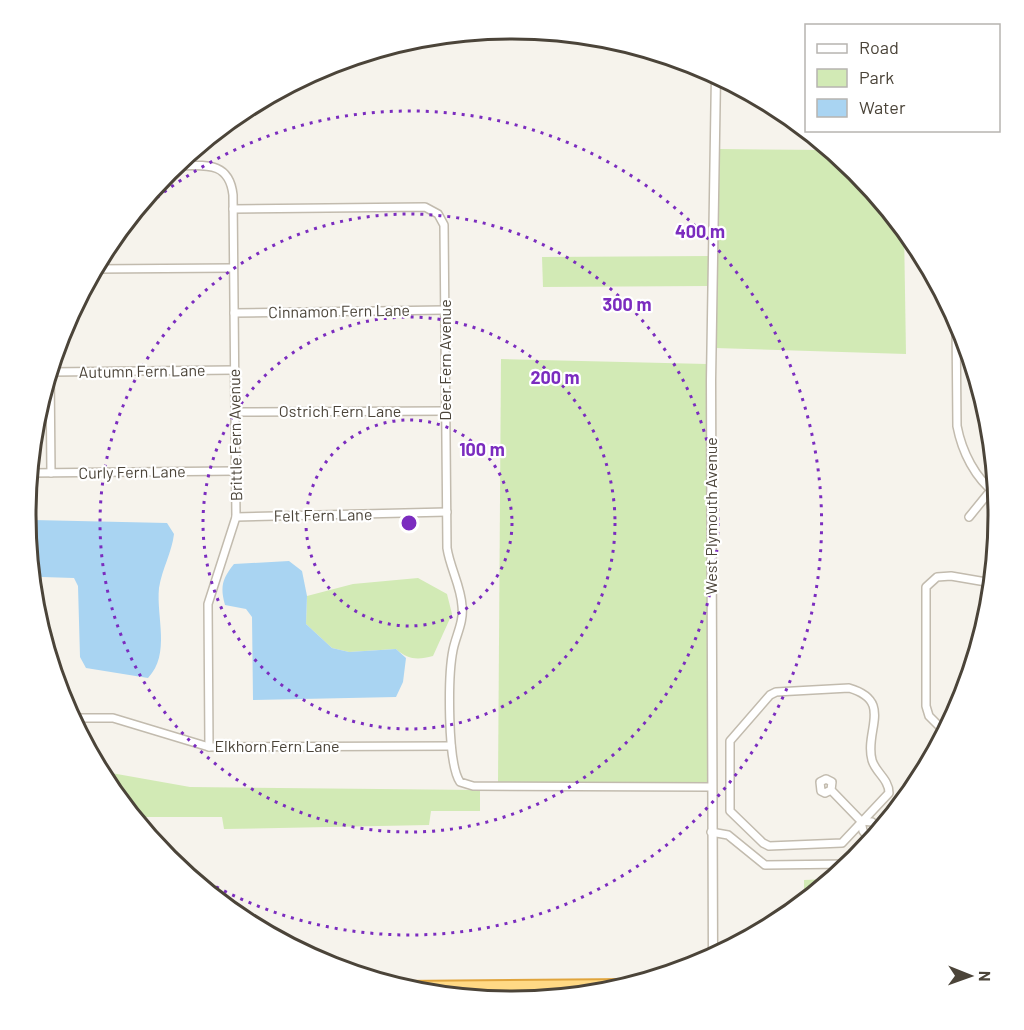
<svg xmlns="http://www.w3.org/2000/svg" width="1024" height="1030" viewBox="0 0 1024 1030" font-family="Barlow,sans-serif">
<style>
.green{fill:#d2eab5}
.water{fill:#a9d4f2}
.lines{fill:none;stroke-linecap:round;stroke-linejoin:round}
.minor-casing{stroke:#c2bbae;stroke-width:10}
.tertiary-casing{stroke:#c2bbae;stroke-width:11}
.trunk-casing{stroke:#e0a43c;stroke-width:14}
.minor{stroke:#fff;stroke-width:7}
.tertiary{stroke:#fff;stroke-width:8}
.trunk{stroke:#ffd985;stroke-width:10}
.ring{fill:none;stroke:#7b2cbf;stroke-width:3;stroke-dasharray:3 6}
.labels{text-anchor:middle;stroke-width:4.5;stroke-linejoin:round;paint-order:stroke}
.street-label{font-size:16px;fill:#4b4439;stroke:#fff}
.rim{fill:none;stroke:#4b4439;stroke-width:3}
.centre{fill:#7b2cbf;stroke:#fff;stroke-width:3}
.ring-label{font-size:18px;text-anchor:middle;font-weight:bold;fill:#7b2cbf;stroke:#fff;stroke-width:4.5;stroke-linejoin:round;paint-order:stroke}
</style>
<rect width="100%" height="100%" fill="#f6f3ec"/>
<g class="green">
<polygon points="719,149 830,150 856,171 904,229 906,354 715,348"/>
<polygon points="709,256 708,286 543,287 542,257"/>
<polygon points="501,359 707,364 707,783 498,783"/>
<path d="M418 578 447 594 452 614 433 656C418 660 408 660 396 649L349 652 332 648 306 624 307 596 353 584Z"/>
<polygon points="100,771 190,787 480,790 480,811 431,811 429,825 224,829 222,817 133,817 107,785"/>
<polygon points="831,879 804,901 804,880"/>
</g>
<g class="water">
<path d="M26 513 33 520 167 523 174 534C172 552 162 569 159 588 156 617 171 654 148 678L86 668 80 657 78 586 74 578 42 577 31 569Z"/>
<path d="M289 561 302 571 307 596 306 624 332 648 349 652 396 649 406 658 403 682 396 697 253 700 252 617 246 609 225 605C220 587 222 579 234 564Z"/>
</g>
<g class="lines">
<defs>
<g id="minor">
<path d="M173 166C202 166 229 159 233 195L236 517 208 604 209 747"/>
<path d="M233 209 425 207 438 214 444 225 447 548C450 568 461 586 462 606 464 622 456 635 453 650 448 675 447 763 460 782L473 786 711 787"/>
<polyline points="95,269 233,268"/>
<polyline points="234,313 445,310"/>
<path d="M956 319 957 426C962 452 975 478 996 494"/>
<polyline points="50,369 51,473"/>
<polyline points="51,372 234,370"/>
<polyline points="235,412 446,411"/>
<polyline points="30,473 235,471"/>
<polyline points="236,517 447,512"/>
<polyline points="969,517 991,490"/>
<polyline points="32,579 35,608"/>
<path d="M849 688C894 701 864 731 872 760 875 772 889 779 889 793L842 843 769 846 763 843 730 811V741L770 695 776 692Z"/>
<polyline points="71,718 113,718 209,747 451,746"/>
<polyline points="945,732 929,716 926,706 926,587 937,577 951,576 992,583"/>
<polyline points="831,790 825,793 821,791 820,782 826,779 832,782 831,790 861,821 863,831 871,841"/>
<polyline points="861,821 872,822 880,830"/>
<polyline points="711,832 728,835 765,865 850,864"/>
<polyline points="846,863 858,857"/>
</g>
<polyline id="tertiary" points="713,956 711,380 716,75"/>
<polyline id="trunk" points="400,987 630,985"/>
</defs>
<use href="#minor" class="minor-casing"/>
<use href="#tertiary" class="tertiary-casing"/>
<use href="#trunk" class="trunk-casing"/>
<use href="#minor" class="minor"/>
<use href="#tertiary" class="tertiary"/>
<use href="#trunk" class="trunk"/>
</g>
<g class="ring">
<circle cx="409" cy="523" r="103"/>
<circle cx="409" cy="523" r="206"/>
<circle cx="409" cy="523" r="309"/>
<path d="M123 227A412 412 0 1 1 167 856"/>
</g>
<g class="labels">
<g class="street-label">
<text transform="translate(339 311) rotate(-1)" y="6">Cinnamon Fern Lane</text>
<text transform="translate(445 360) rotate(-90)" y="6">Deer Fern Avenue</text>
<text transform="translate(142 371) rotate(-1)" y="6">Autumn Fern Lane</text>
<text x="340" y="417">Ostrich Fern Lane</text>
<text transform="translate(235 435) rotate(-91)" y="6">Brittle Fern Avenue</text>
<text transform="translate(132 472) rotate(-1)" y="6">Curly Fern Lane</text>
<text transform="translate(323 515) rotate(-1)" y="6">Felt Fern Lane</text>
<text transform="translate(711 516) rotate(-90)" y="6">West Plymouth Avenue</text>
<text x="277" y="752">Elkhorn Fern Lane</text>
</g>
</g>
<path d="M0 0H1024V1030H0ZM36 515a476 476 0 1 1 952 0a476 476 0 1 1-952 0Z" fill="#fff" fill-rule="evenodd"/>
<path class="rim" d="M36 515a476 476 0 1 1 952 0a476 476 0 1 1-952 0Z"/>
<circle cx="409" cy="523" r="9" class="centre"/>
<g class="ring-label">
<text x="700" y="238">400 m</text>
<text x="627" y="311">300 m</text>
<text x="555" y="384">200 m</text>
<text x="482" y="456">100 m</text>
</g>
<rect x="805" y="24" width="195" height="108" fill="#ffffff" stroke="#b7b4b0" stroke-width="1.5"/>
<rect x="817" y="44" width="30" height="9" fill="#ffffff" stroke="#b7b4b0" stroke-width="1.5"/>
<text x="859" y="54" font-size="18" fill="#4b4439">Road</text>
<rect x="817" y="69" width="30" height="18" fill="#d2eab5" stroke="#b7b4b0" stroke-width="1.5"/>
<text x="859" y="84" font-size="18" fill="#4b4439">Park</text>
<rect x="817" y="99" width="30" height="18" fill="#a9d4f2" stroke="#b7b4b0" stroke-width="1.5"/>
<text x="859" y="114" font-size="18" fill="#4b4439">Water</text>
<g transform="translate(970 976) rotate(91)" stroke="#ffffff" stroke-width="4.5" paint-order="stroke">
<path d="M0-4.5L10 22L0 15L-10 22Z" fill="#4b4439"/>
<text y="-9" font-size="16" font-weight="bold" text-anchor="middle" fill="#4b4439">N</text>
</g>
</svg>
